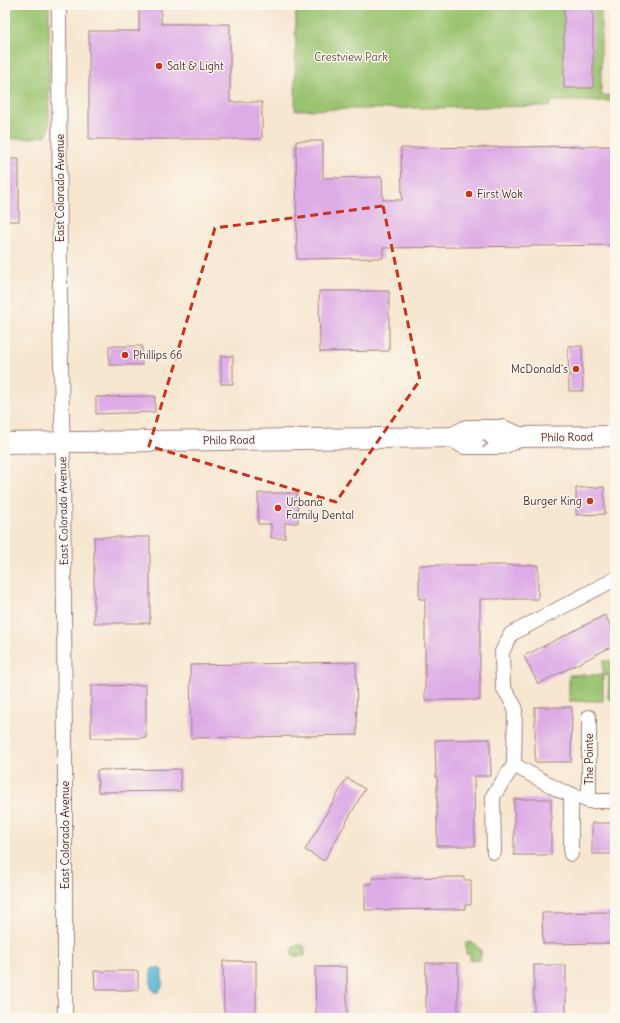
<svg xmlns="http://www.w3.org/2000/svg" width="620" height="1023" viewBox="0 0 620 1023" font-family="Delius,sans-serif">
<style>
.green{fill:#9ac36f;stroke:#72714d}
.water{fill:#59b9d7;stroke:#526c81}
.building{fill:#ddabe6}
.lines{fill:none;stroke-linecap:round;stroke-linejoin:round}
.minor-casing{stroke:#a0827e;stroke-width:16}
.secondary-casing{stroke:#a0827e;stroke-width:22}
.minor{stroke:#fff;stroke-width:14}
.secondary{stroke:#fff;stroke-width:20}
.oneway{stroke:#ae9aa0}
.marked{fill:none;stroke:#c8321e;stroke-width:3;stroke-dasharray:8 5;stroke-linejoin:round}
.poi-dot{fill:#c8321e;stroke:#fbf7ec;stroke-width:1.5}
.labels{text-anchor:middle;stroke-width:3;stroke-linejoin:round;paint-order:stroke}
.park-label{font-size:11px;fill:#62503f;stroke:#fbf7ec}
.poi-label{font-size:11px;fill:#4a1f2b;stroke:#fbf7ec;text-anchor:start}
.street-label{font-size:11px;fill:#4a1f2b;stroke:#fbf7ec}
</style>
<rect width="100%" height="100%" fill="#fbf7ec"/>
<filter id="ink" filterUnits="userSpaceOnUse"><feTurbulence type="fractalNoise" baseFrequency=".025" numOctaves="2"/><feDisplacementMap in="SourceGraphic" scale="8" xChannelSelector="R" yChannelSelector="G"/><feConvolveMatrix kernelMatrix="1 2 1 2 8 2 1 2 1" color-interpolation-filters="sRGB"/></filter>
<filter id="wash" filterUnits="userSpaceOnUse"><feTurbulence type="fractalNoise" baseFrequency=".012" numOctaves="4" result="noise"/><feDisplacementMap in="SourceGraphic" scale="16" xChannelSelector="R" yChannelSelector="G"/><feGaussianBlur stdDeviation="0.9" result="paint"/><feColorMatrix in="noise" values="0 0 0 0 0 0 0 0 0 0 0 0 0 0 0 0 0 1.4 0 .05"/><feComposite in="paint" operator="in"/></filter>
<g filter="url(#wash)">
<rect width="100%" height="100%" fill="#f7e6d0"/>
<g class="green">
<polygon points="5,5 49,5 49,126 48,132 45,136 32,138 5,139"/>
<polygon points="296,5 601,5 601,95 615,96 615,101 551,101 551,106 295,110"/>
<polygon points="603,661 615,661 615,699 608,699 609,675 603,676 603,701 569,701 569,675 603,675"/>
<path d="M466 943C472 941 476 945 481 950V957L479 960H470V954H466Z"/>
<polygon points="298,945 303,945 305,948 305,956 293,956 291,954 293,947"/>
</g>
<polygon class="water" points="153,968 160,968 162,970 162,988 161,989 159,990 159,992 154,992 154,990 152,989 151,988 151,970"/>
<g id="blocks">
<g class="building">
<polygon points="139,6 161,6 161,24 230,24 230,102 262,102 262,139 89,139 89,31 139,31"/>
<rect x="564" y="8" width="29" height="80"/>
<polygon points="296,141 323,141 323,178 382,177 383,200 402,200 401,148 615,146 615,245 383,248 383,258 297,259"/>
<rect x="5" y="159" width="14" height="62"/>
<polygon points="319,291 389,291 389,351 320,352"/>
<rect x="109" y="346" width="33" height="19"/>
<polygon points="568,346 582,346 583,391 569,391"/>
<rect x="221" y="356" width="12" height="28"/>
<polygon points="155,396 155,412 96,414 96,397"/>
<polygon points="604,487 605,514 576,515 576,488"/>
<polygon points="258,493 297,493 298,523 285,523 285,538 271,538 271,524 258,524"/>
<rect x="94" y="537" width="56" height="86"/>
<polygon points="419,565 538,565 538,599 480,599 480,700 425,700 425,599 419,599"/>
<polygon points="605,615 615,635 615,645 538,684 524,656"/>
<polygon points="356,662 357,735 191,738 190,665"/>
<polygon points="146,685 146,738 91,738 91,686"/>
<polygon points="535,707 572,707 571,762 535,762"/>
<polygon points="490,739 491,776 474,776 475,846 437,846 437,777 436,777 435,740"/>
<polygon points="180,769 181,791 98,792 97,770"/>
<polygon points="347,778 365,789 324,861 305,850"/>
<rect x="514" y="799" width="37" height="56"/>
<rect x="592" y="823" width="23" height="31"/>
<polygon points="464,877 464,880 471,880 471,905 465,905 465,909 365,910 365,884 372,884 372,878"/>
<polygon points="612,912 613,943 543,944 542,913"/>
<polygon points="223,961 256,961 256,1018 224,1018"/>
<rect x="426" y="963" width="32" height="55"/>
<rect x="534" y="965" width="32" height="53"/>
<polygon points="315,967 347,967 347,1018 316,1018"/>
<polygon points="94,971 138,971 138,990 95,990"/>
</g>
</g>
</g>
<g filter="url(#ink)">
<use href="#blocks" fill-opacity="0" stroke="#a0827e" stroke-width="1"/>
<g class="lines">
<defs>
<g id="minor">
<polyline points="59,5 60,319 63,466 65,753 65,1018"/>
<polyline points="589,717 589,801"/>
<polyline points="514,765 561,791 589,801 615,801"/>
<polyline points="571,794 571,854"/>
<polyline points="494,852 493,796 514,765 515,707 503,687 502,652 511,634 615,579"/>
</g>
<g id="secondary">
<polyline points="453,437 465,444 502,444 519,437 615,436"/>
<polyline points="5,443 453,437 467,430 502,430 519,437"/>
</g>
</defs>
<use href="#minor" class="minor-casing"/>
<use href="#secondary" class="secondary-casing"/>
<use href="#minor" class="minor"/>
<use href="#secondary" class="secondary"/>
</g>
<defs><path id="oneway-chevron" d="M-2-3.5L2.5 0L-2 3.5" fill="none" stroke-width="1.6" stroke-linecap="round" stroke-linejoin="round"/></defs>
<use class="oneway" href="#oneway-chevron" transform="translate(485 444)"/>
</g>
<path class="marked" d="M383 206 420 380 336 502 149 446 215 228Z"/>
<g class="poi-dot">
<circle cx="159" cy="66" r="4"/>
<circle cx="469" cy="194" r="4"/>
<circle cx="125" cy="355" r="4"/>
<circle cx="576" cy="369" r="4"/>
<circle cx="590" cy="501" r="4"/>
<circle cx="278" cy="508" r="4"/>
</g>
<g class="labels">
<g class="park-label">
<text x="351" y="61">Crestview Park</text>
</g>
<g class="poi-label">
<text x="167" y="70">Salt &amp; Light</text>
<text x="477" y="198">First Wok</text>
<text x="133" y="359">Phillips 66</text>
<text x="568" y="373" text-anchor="end">McDonald's</text>
<text x="582" y="505" text-anchor="end">Burger King</text>
<text x="286" y="506">Urbana<tspan x="286" dy="13">Family Dental</tspan></text>
</g>
<g class="street-label">
<text transform="translate(60 188) rotate(-90)" y="4">East Colorado Avenue</text>
<text transform="translate(567 437) rotate(-1)" y="4">Philo Road</text>
<text transform="translate(229 440) rotate(-1)" y="4">Philo Road</text>
<text transform="translate(63 511) rotate(-91)" y="4">East Colorado Avenue</text>
<text transform="translate(589 759) rotate(-90)" y="4">The Pointe</text>
<text transform="translate(65 835) rotate(-90)" y="4">East Colorado Avenue</text>
</g>
</g>
<rect width="620" height="1023" fill="none" stroke="#fbf7ec" stroke-width="20"/>
</svg>
